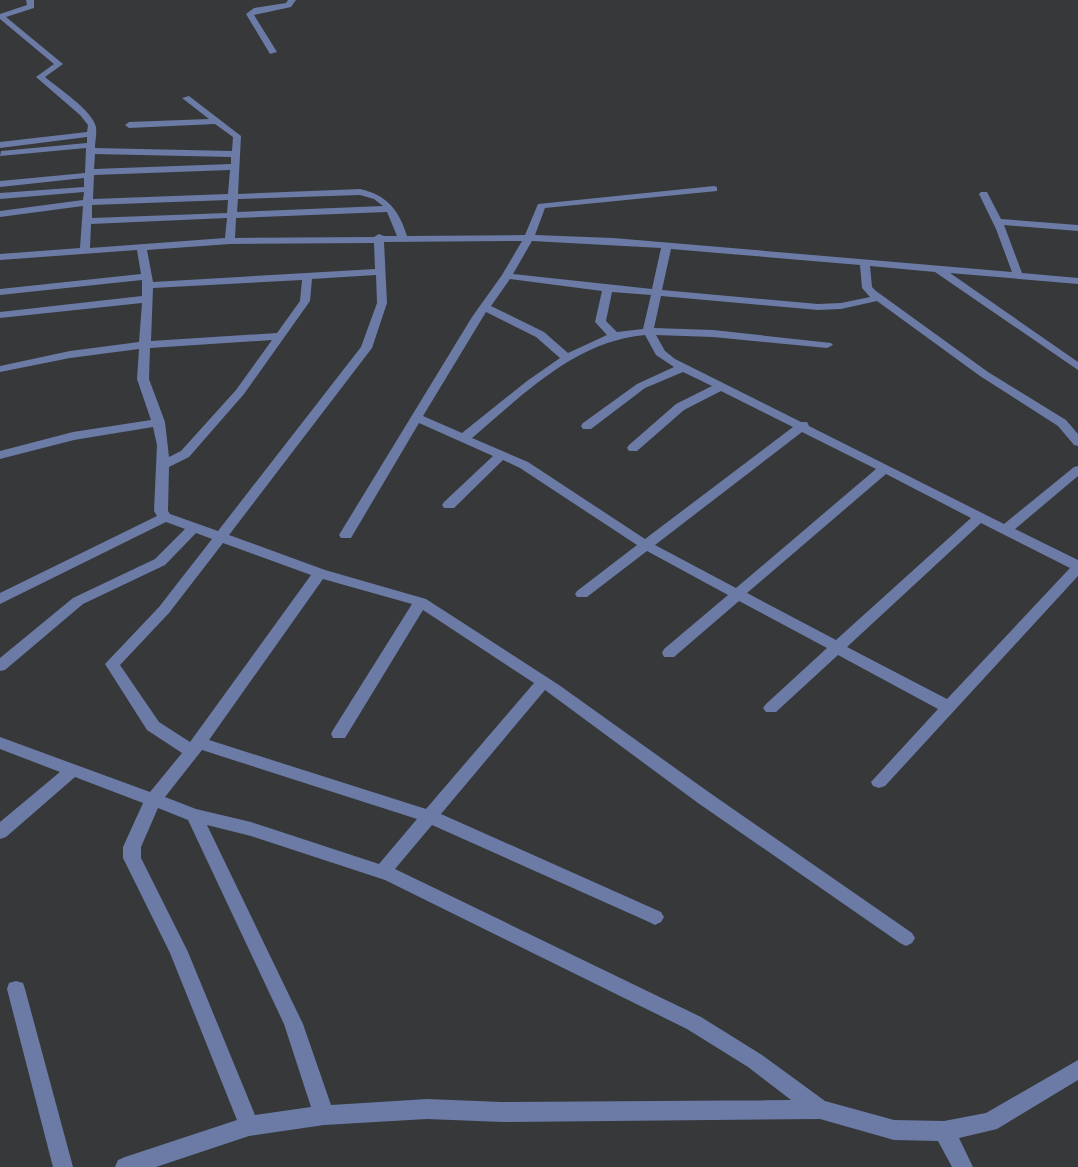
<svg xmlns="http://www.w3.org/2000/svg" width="1078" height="1167" viewBox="0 0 1078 1167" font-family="'Exo 2',sans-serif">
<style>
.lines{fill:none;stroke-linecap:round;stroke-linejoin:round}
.street{fill:#6b7ba6;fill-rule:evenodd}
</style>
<rect width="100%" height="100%" fill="#36383a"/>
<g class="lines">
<g class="street">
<path d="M26 0H34V8L6 17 63 64 45 77C58 88 93 111 96 127 97 134 95 141 95 148L232 151 233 137 215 124 129 128 125 125 129 122 209 119 182 98 189 96 241 136 238 194 360 189C387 195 399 210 407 236L525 235 538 204 714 186 717 187V191L545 208 535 235 613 238 1012 272 996 229 979 194 981 192H987L1001 219 1078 225V231L1004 225 1022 273 1078 278V284L950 273 1078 362V370L935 272 870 266 872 287 876 291 988 372 1066 420 1078 434V446L1074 445 1058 426 980 376 877 301 841 309 818 310 661 296 654 328 713 330 831 343 833 345 827 348 713 337 656 335 665 351 675 359 801 422H807L809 426 1004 524 1074 467 1078 466V476L1015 529 1078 560V576L885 786 879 788 873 786 871 782 938 709 838 655 776 712H766L763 708 766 704 827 648 739 601 674 657H664L662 653 664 649 728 595 647 551 587 597H577L575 594 577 591 637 545 520 468 503 460 454 508H444L442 505 444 502 493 456 419 423 351 538H341L339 535 472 317 502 275 522 241 384 242 387 303 372 348 229 535 325 570 426 599 559 685 710 793 912 933 915 938 912 943 906 946 900 943 698 803 545 690 441 814 661 912 664 917 661 922 655 925 649 922 432 825 395 869 701 1017 762 1055 825 1101 894 1120 944 1121 986 1113 1078 1060V1080L997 1129 959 1138 973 1167H952L938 1141 894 1140 820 1119 502 1122 427 1119 324 1125 249 1136 156 1167H115L118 1160 125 1157 237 1120 170 953 123 858V847L143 803 75 777 6 837 0 839V822L60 772 0 749V737L150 792 182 753 147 730 105 664 159 607 212 539 196 533 165 565 83 604 5 670 0 671V658L73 598 155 559 185 529 166 522 0 604V593L157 516 154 511 157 445 153 427 74 440 0 459V451L73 432 151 420 137 379 139 349 70 358 0 372V366L70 351 139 342 142 303 0 318V312L142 296V280L0 295V289L141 274 137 250 0 260V254L80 248 83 206 0 217V211L83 200 84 192 0 199V193L84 187V178L0 187V181L85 173 86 148 0 156 1 151 87 143V137L0 148V142L87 132 88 125 80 115 36 77 54 64 0 19V14L27 5ZM95 154 231 157V164L94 169ZM230 170 228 194 93 199 94 175ZM360 195 374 199 383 206 237 212 238 199ZM228 200 227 213 92 218V205ZM387 212 397 236H384L379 234 374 237 235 238 236 218ZM227 218 225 238 90 248 91 224ZM532 241 661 248 652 289 513 274ZM374 243 375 269 153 282 147 250 230 244ZM671 249 860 265 862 288 870 297 841 303 818 304 662 290ZM376 275 377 303 361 347 218 531 170 514 168 511 169 467 189 457 244 394 310 301 312 279ZM510 279 602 291 595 322 607 335 568 353 544 332 491 306ZM302 280 300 301 277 333 151 341 153 288ZM612 292 651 295 643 329 617 332 606 321ZM486 312 536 337 560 358 527 381 462 433 423 416ZM645 335 656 355 674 367 637 384 583 423 581 426 583 429H591L645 388 683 372 712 386 676 404 629 445 627 448 629 451H637L684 410 721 391 793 427 645 539 528 462 472 438C523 395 575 341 645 335ZM272 340 236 390 181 451 169 457 165 422 149 379 150 348ZM802 432 876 469 736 588 655 545ZM886 474 971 518 836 640 747 593ZM981 523 1070 568 947 699 847 647ZM223 543 311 575 190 742 159 722 120 665 169 613ZM323 579 412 604 333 730 331 734 333 738H345L423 610 534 683 426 809 209 740ZM202 750 417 819 379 864 251 822 196 809 165 797ZM158 808 188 820 284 1024 311 1107 255 1115 188 952 141 858V847ZM207 825 251 836 385 880 687 1029 748 1067 791 1100 502 1102 427 1099 331 1105 303 1024Z"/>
<polygon points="288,0 296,0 291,7 254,15 277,52 270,54 246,14 254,8 286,3"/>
<polygon points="16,981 23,983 25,989 73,1167 53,1167 7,989 9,983"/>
</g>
</g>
</svg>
